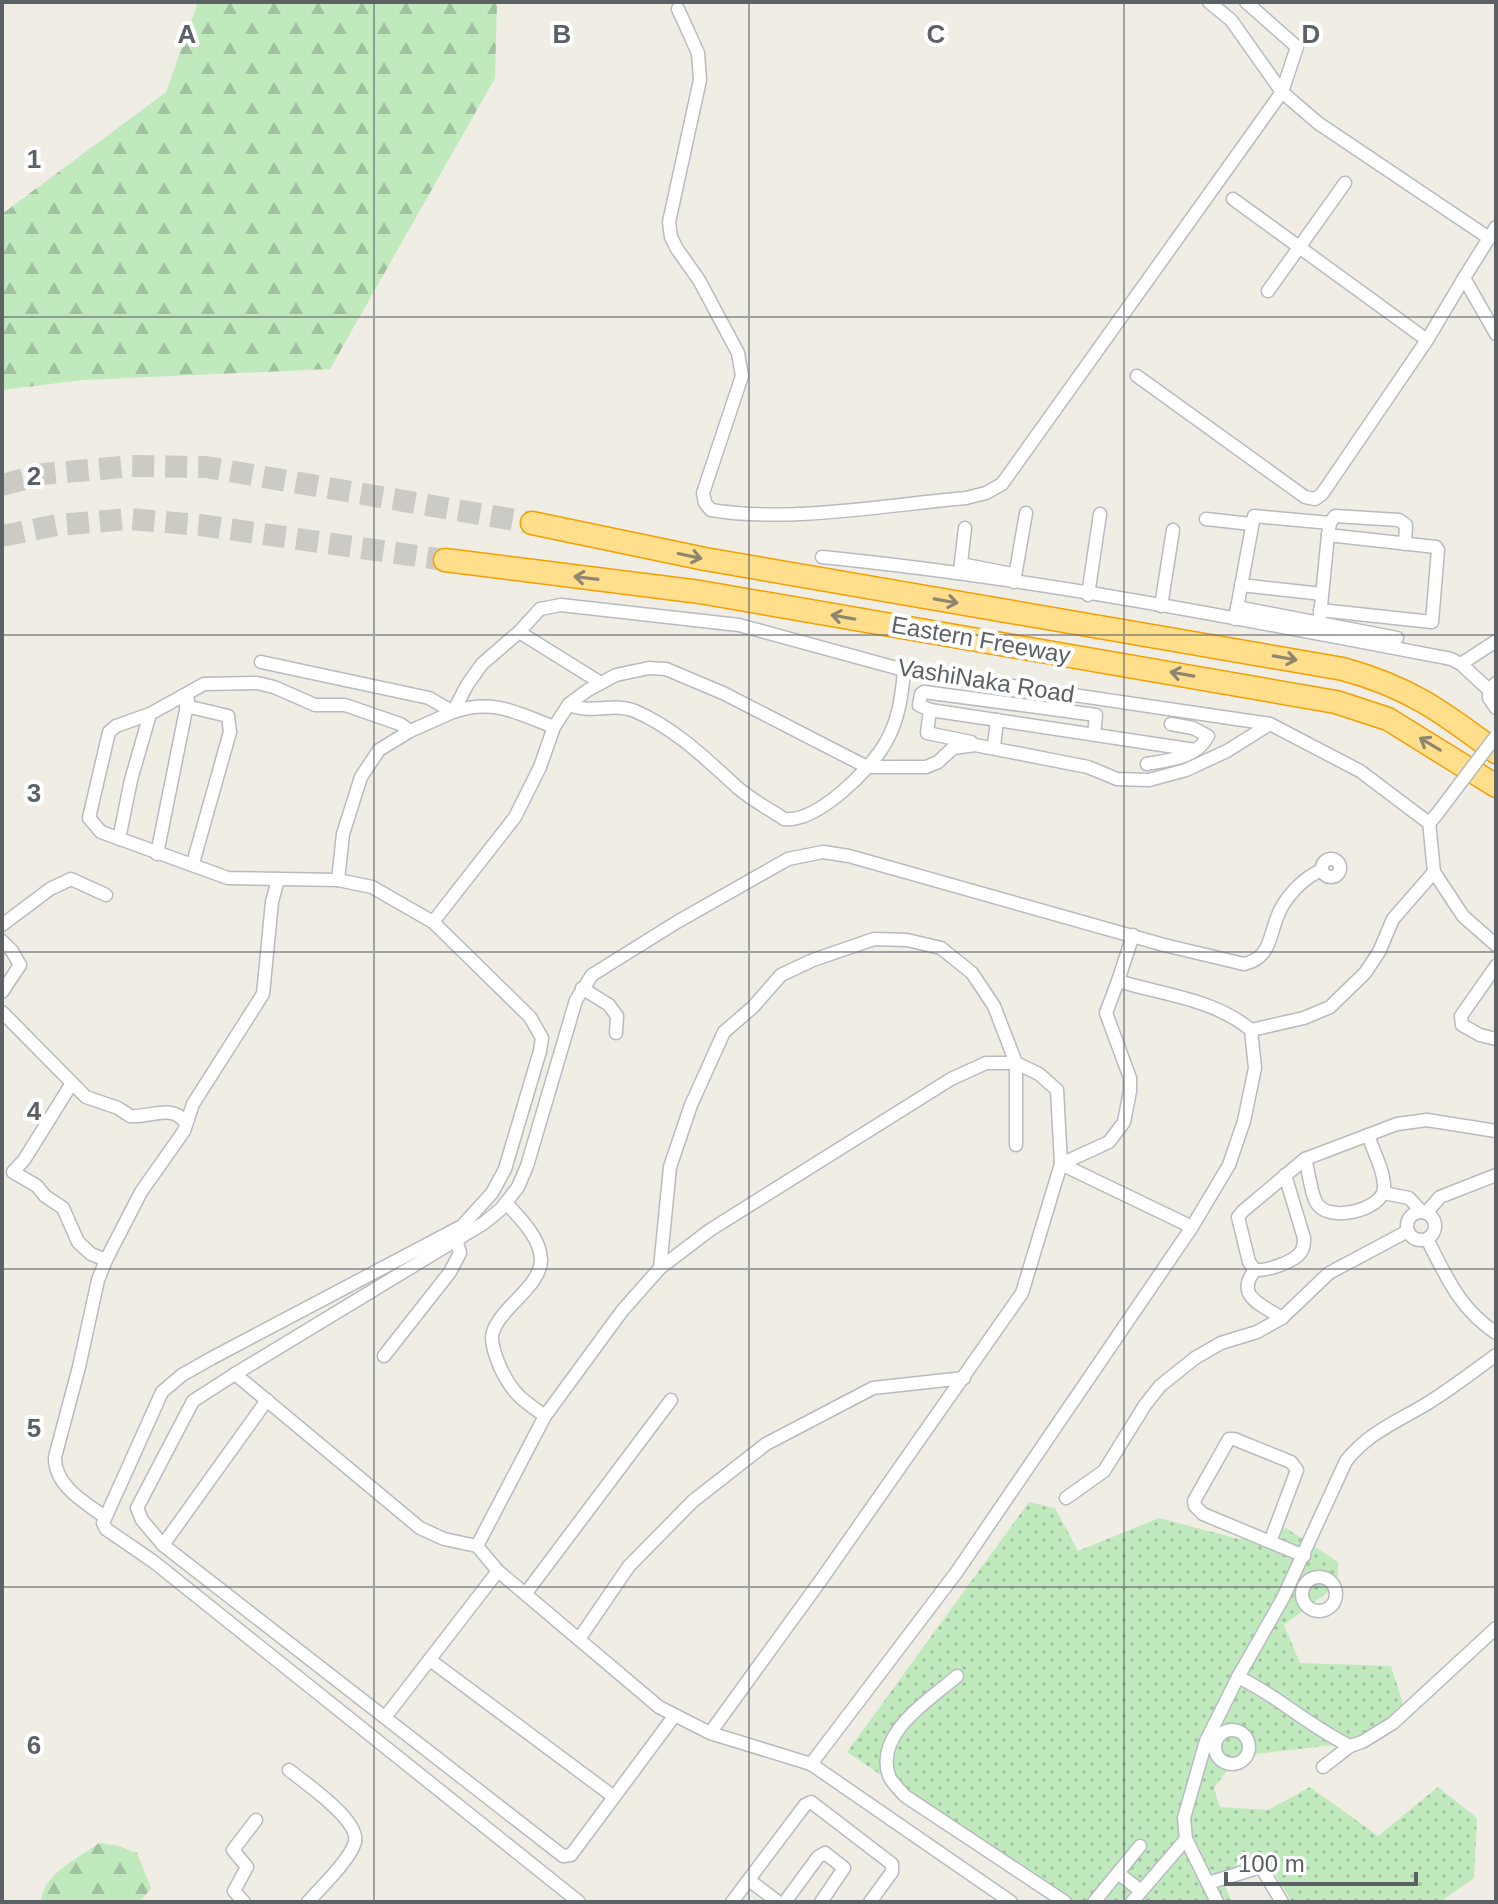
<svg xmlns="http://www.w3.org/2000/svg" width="1498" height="1904" viewBox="0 0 1498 1904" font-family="Arial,sans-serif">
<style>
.grass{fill:url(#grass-dots)}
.forest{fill:url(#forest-firs)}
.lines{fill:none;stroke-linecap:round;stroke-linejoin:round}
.highway-tunnel{stroke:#cbcac4;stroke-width:22;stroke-dasharray:22 11;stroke-linecap:butt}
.street-casing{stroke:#b7bbbf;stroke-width:15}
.highway-casing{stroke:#f49f00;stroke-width:25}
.street{stroke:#fff;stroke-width:12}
.highway{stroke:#ffde8c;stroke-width:22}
.street-bridge-casing{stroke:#b7bbbf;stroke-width:15;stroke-linecap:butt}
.street-bridge{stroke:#fff;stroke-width:12}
.oneway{stroke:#8d8671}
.grid{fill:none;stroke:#5c6166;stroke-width:2;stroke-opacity:0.55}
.labels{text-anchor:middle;stroke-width:8;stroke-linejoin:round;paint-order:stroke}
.street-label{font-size:24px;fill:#5c6166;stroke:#fff}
.grid-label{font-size:26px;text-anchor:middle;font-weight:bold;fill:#5c6166;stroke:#fff;stroke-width:8;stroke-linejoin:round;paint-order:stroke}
</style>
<defs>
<pattern id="grass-dots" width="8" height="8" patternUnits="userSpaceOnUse" patternTransform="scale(2)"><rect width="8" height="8" fill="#c0eabe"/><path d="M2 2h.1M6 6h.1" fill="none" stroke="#9fc19e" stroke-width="1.8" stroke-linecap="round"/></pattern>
<pattern id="forest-firs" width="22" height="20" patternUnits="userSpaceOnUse" patternTransform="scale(2)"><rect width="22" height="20" fill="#c0eabe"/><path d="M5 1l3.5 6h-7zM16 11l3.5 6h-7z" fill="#9fc19e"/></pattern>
</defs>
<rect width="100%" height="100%" fill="#f0ede4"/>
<polygon class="grass" points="1029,1502 1055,1508 1078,1551 1159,1518 1239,1539 1286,1528 1338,1562 1337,1585 1284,1625 1300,1663 1391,1666 1404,1707 1370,1741 1238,1756 1214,1788 1220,1807 1268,1810 1310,1787 1378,1836 1438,1787 1477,1818 1474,1878 1440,1902 1292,1902 1275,1874 1221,1876 1232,1902 1067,1902 847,1752"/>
<g class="forest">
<polygon points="198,2 497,2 495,78 330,369 83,380 2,390 2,214 166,92"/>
<path d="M99 1843 119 1846 137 1853 151 1888 140 1902H41C42 1874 79 1858 99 1843Z"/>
</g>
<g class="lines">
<g class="highway-tunnel">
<polyline points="2,485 43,474 132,466 206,467 532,523"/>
<polyline points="2,536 57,525 129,519 200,525 445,560"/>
</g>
<defs>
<g id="street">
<polyline points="1209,2 1231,20 1282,92 1318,123 1489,238"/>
<path d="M678 9 698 53 700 80 669 222 671 237 677 249 699 280 738 353 742 376 703 493 705 503 711 510C787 523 887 505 966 498L986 493 1002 484 1282 92 1297 47 1246 2"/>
<polyline points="1233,199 1427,340"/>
<polyline points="1496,227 1464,278 1496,334"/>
<polyline points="1268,291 1345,183"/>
<polyline points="1137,376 1305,497 1315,499 1322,494 1427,340 1464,278"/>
<polyline points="1206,519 1251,524"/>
<polyline points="1330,523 1335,516 1399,520 1406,525 1405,544"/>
<path d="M822 557C1033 578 1243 619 1451 659L1461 664 1489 690"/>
<polyline points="961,564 1012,574"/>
<polyline points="960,571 965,528"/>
<polyline points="1014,582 1026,513"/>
<polyline points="1241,585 1322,594"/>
<polyline points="1088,595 1100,514"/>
<polyline points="1161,606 1173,530"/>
<polyline points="1237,607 1397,638"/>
<polyline points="1320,616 1328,535"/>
<polyline points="1235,619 1254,516 1330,523 1328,535 1436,547 1438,550 1432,622 1320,610"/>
<polyline points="519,632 540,609 561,605 739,625 904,670 1270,724 1360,771 1425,820 1431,821 1437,814"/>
<path d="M261 662 429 698 453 712C493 698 517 713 554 727"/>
<polyline points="1461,664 1496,641"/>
<polyline points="1496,683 1489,690 1489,698 1496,708"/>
<path d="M569 704C586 715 614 702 635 711 676 729 706 759 738 788 752 800 769 809 784 819 817 823 871 769 886 742 899 719 902 695 904 670"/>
<polyline points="186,706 228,716 230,732 193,863"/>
<polyline points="930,710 927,733 971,742"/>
<polyline points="410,731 400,724 345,705 315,705 274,687 257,683 204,684 150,714 116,726 109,732 89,818 101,832 228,878 338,880 372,887 433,922 530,1017 542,1038 540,1051 505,1169 492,1193 462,1226 212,1358 182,1375 162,1392 103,1523 106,1529 154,1562 579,1902"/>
<polyline points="1094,735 1096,715 924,692 921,694 919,705 930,710 1195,750"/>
<polyline points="994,746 997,720"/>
<path d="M1147 764C1169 760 1197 758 1208 736L1193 728 1171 724"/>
<polyline points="1429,821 1434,872 1463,916 1496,945"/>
<polyline points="119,839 131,780 150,714"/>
<polyline points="157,854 188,700"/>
<circle cx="1331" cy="868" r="9"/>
<polyline points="338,880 343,834 361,777 379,750 410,731 453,712 467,685 482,664 519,632 601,683"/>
<polyline points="433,922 515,817 540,767 554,727 569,704 588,690 616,675 649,668 666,669 723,693 867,767 926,767 938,762 953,748 975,745 1088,767 1117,779 1149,780 1186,770 1227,751 1270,724"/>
<polyline points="2,925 50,889 71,879 106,895"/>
<polyline points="2,941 12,951 20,965 2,992"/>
<polyline points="1496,966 1461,1016 1462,1025 1480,1035 1496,1039"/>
<polyline points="582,988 609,1005 617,1016 616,1033"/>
<path d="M2 1012 86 1097 118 1108 130 1116C150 1118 172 1103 186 1123"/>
<polyline points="1251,1030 1304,1018 1330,1007 1365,973 1379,952 1393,919 1434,872"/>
<polyline points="72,1083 24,1160 13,1172 37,1186 45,1196 63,1208 78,1242 91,1254 106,1260"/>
<path d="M1305 1159C1309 1172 1310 1190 1316 1202 1327 1224 1382 1210 1384 1189 1385 1172 1373 1151 1368 1135"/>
<polyline points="1061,1164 1109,1142 1124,1122 1130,1091 1130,1078 1106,1013 1118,981"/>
<polyline points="1061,1164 1192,1227"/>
<path d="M1285 1175 1304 1238C1304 1244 1304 1247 1301 1252 1294 1262 1267 1271 1255 1270L1249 1262 1238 1217 1243 1211 1305 1159 1397 1124 1427 1120 1496 1131"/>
<polyline points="1384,1193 1409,1198 1422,1212"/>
<path d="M506 1203C519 1217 541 1238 541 1260 541 1288 495 1310 492 1337 492 1346 497 1360 500 1367 512 1393 522 1400 545 1416"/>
<circle cx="1421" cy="1226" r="14"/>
<polyline points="1426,1213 1440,1197 1496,1175"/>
<path d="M1427 1239C1447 1278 1459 1308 1496 1333"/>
<polyline points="660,1268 670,1167 691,1105 724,1032 753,1007 781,975 813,960 874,939 907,940 941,948 972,973 994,1006 1016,1063 1039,1074 1057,1090 1061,1164 1022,1293 821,1580 710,1733"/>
<path d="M1255 1270C1234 1296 1262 1305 1282 1318"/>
<polyline points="384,1356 450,1272 460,1253 457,1242"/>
<path d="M235 1374 484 1223 501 1209 518 1187 527 1166 576 1000 592 975 677 922 788 859 823 852 849 856 1164 945 1244 964C1271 958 1269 936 1278 915 1285 897 1304 877 1322 870"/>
<polyline points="1066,1498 1104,1471 1145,1405 1160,1386 1195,1358 1221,1343 1257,1332 1282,1318 1329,1273 1408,1231"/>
<path d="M105 1517C84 1502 54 1485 55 1457L79 1367 98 1280 106 1260 141 1192 184 1131 193 1104 263 994 272 902 278 879"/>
<polyline points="1270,1542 1297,1470 1291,1462 1234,1439 1229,1439 1194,1501 1195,1506 1203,1514 1304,1556"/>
<polyline points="163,1545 267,1400"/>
<polyline points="477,1546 545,1416 622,1311 660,1268 710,1230 951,1079 986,1063 1016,1063 1016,1145"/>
<circle cx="1319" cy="1594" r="17"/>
<polyline points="526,1593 671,1400"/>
<polyline points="579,1639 629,1566 693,1501 766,1444 873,1388 964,1378"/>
<polyline points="430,1660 614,1797"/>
<path d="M957 1676C930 1700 874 1733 889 1776 892 1783 900 1790 905 1796L1065 1902"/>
<path d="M1238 1677C1278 1696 1310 1727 1350 1746L1362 1742 1393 1723 1496 1628"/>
<path d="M675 1715 571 1855 563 1856 163 1545 142 1520 137 1508 193 1401 235 1374 420 1528 444 1539 477 1546 498 1571 659 1707 710 1733 811 1764 956 1573 1192 1227 1229 1165 1244 1121 1255 1068 1251 1030C1214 999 1164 995 1118 981L1133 935"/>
<polyline points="386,1716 498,1571"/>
<circle cx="1232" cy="1747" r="17"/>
<polyline points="811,1764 1011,1902"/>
<polyline points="1323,1767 1350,1746"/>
<path d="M289 1770C305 1783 360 1820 355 1842 350 1860 321 1887 308 1902"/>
<polyline points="1118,1873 1141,1891"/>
<polyline points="749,1880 778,1902"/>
<polyline points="1208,1883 1261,1867 1282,1902"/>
<polyline points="244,1902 234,1891 247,1867 233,1850 256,1820"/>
<polyline points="732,1902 805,1805 811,1802 892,1864 892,1872 870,1902"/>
<polyline points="785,1902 818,1857 825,1853 844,1868 821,1902"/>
<polyline points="1094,1902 1140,1846"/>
<polyline points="1132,1902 1186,1839"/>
<path d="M1217 1902 1186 1839 1184 1818 1206 1741 1238 1677 1283 1598 1346 1461C1369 1432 1397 1422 1428 1403 1452 1388 1474 1371 1496 1355"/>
</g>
<g id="highway">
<path d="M532 523 705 559 1343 669C1409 687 1443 712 1496 752"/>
<polyline points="445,560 700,592 1336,702 1388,719 1496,786"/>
</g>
</defs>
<use href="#street" class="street-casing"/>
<use href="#highway" class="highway-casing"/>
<use href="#street" class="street"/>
<use href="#highway" class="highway"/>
<defs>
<polyline id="street-bridge" points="1437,814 1496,736"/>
</defs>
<use href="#street-bridge" class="street-bridge-casing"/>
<use href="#street-bridge" class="street-bridge"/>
</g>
<defs><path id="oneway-shaft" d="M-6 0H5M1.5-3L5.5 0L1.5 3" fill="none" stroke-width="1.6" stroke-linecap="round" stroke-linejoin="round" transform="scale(2)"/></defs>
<g class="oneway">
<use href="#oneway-shaft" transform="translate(690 556) rotate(12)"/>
<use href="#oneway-shaft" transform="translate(586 578) rotate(-173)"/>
<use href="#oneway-shaft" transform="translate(946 601) rotate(10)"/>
<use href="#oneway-shaft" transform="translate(843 617) rotate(-170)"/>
<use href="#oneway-shaft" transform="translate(1285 658) rotate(10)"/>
<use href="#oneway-shaft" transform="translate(1182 674) rotate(-170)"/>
<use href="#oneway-shaft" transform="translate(1430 744) rotate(-149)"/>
</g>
<path class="grid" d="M374 2V1902M749 2V1902M1124 2V1902M2 317H1496M2 635H1496M2 952H1496M2 1269H1496M2 1587H1496"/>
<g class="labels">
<g class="street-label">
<text transform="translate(981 640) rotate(10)" y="8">Eastern Freeway</text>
<text transform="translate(986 681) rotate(9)" y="8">VashiNaka Road</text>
</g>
</g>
<g class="grid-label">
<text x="187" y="43">A</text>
<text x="562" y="43">B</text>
<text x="936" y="43">C</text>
<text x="1311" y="43">D</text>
<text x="34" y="168">1</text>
<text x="34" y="485">2</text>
<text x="34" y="802">3</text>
<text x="34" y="1120">4</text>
<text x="34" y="1437">5</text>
<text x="34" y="1754">6</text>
</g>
<rect width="1498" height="1904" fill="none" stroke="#5c6166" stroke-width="8"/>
<path d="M1226 1872v12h190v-12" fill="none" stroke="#5c6166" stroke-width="4"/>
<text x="1238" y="1872" font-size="24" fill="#5c6166" stroke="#ffffff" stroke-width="6" paint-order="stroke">100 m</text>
</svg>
